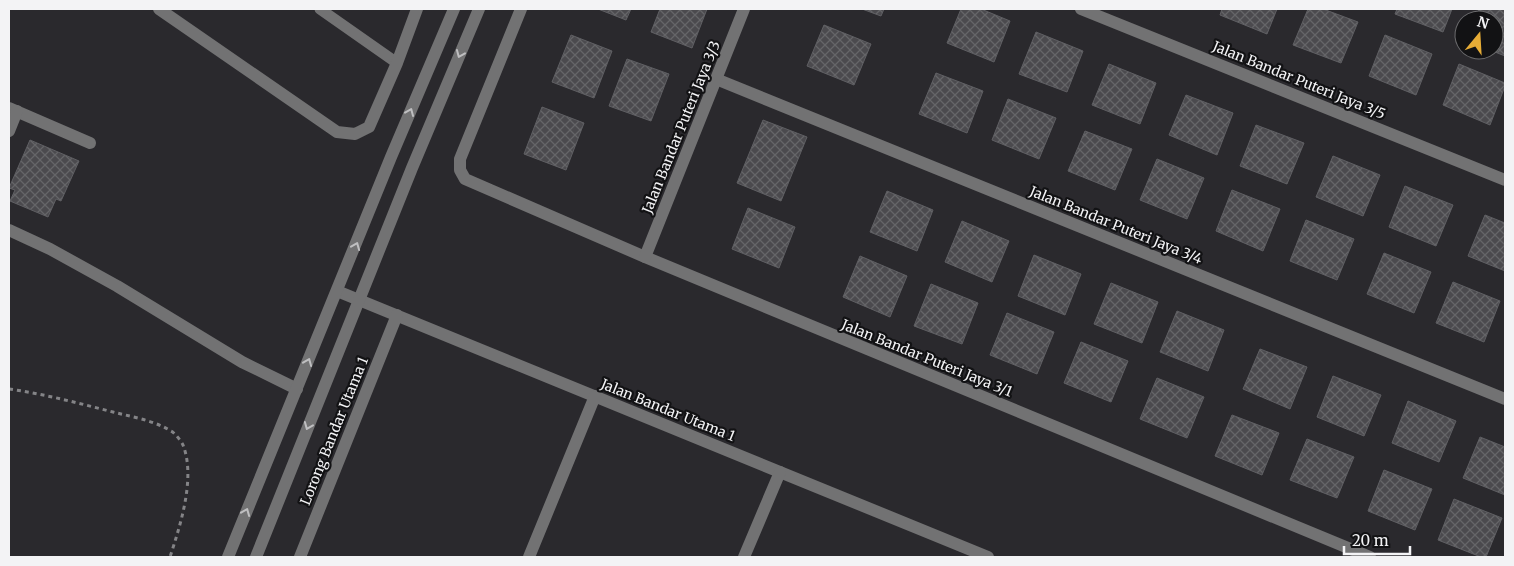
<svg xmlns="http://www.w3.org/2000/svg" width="1514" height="566" viewBox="0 0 1514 566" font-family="Merriweather,serif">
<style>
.building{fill:url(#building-cross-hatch);stroke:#5f5f63}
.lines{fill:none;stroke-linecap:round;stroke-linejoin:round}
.path{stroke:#848487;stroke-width:3;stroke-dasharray:4 4;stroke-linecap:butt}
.service{stroke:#727273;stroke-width:11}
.minor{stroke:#727273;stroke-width:12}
.tertiary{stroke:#727273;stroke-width:12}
.oneway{stroke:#bfbfc1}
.labels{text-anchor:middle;stroke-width:4.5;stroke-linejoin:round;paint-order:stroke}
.street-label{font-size:14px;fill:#f3f3f5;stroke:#121214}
</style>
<defs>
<pattern id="building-cross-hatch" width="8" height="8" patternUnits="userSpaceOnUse" patternTransform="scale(1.25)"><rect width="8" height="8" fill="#4b4a4e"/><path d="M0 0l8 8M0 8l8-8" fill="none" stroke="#656568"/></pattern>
</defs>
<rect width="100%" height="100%" fill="#2a292d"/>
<g class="building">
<polygon points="598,9 631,9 626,20"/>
<polygon points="660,9 707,9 692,48 651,32"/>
<polygon points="862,9 884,9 881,16"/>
<polygon points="961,9 981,9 1010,21 994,62 947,43"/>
<polygon points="1222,9 1277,9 1267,34 1220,15"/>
<polygon points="1308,9 1323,9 1358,22 1341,63 1293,45"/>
<polygon points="1397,9 1452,9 1443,32 1395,14"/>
<polygon points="1479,9 1505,9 1505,56 1490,50 1494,50 1494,20 1475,20"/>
<polygon points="824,25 871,44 854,85 807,66"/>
<polygon points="1036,32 1083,51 1067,92 1019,74"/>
<polygon points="571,35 612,51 594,98 552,82"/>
<polygon points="1385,35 1432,54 1416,95 1369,76"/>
<polygon points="627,59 669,74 651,121 609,106"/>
<polygon points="1109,64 1156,83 1140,124 1092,105"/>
<polygon points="1459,64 1505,83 1505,86 1490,125 1443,105"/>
<polygon points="936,73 983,91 967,133 919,114"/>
<polygon points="1186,95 1233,113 1217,155 1169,135"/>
<polygon points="1008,99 1056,118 1039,159 992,140"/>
<polygon points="542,107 584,123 566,170 524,154"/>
<polygon points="763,120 807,137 781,201 737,183"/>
<polygon points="1256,125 1304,143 1287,184 1240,166"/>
<polygon points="1085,131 1132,149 1115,190 1068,171"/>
<polygon points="30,140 79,161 61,201 56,199 48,217 10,201 15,190 9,188"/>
<polygon points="1333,156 1380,175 1363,216 1316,197"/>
<polygon points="1157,159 1204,178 1187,219 1140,200"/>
<polygon points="1405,186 1453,205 1436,246 1389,227"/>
<polygon points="1232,190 1280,209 1263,251 1216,231"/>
<polygon points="887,191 933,210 917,251 870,232"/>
<polygon points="748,208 795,227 779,268 732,249"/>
<polygon points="1485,215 1505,223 1505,271 1468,256"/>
<polygon points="1306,220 1354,239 1337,280 1290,261"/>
<polygon points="962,221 1009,241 992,282 945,262"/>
<polygon points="1384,253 1431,272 1414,313 1367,294"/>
<polygon points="1034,255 1081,274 1065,315 1018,296"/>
<polygon points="860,256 907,276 890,317 843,297"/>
<polygon points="1453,282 1500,301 1484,342 1436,323"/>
<polygon points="1111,283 1158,302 1142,343 1094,324"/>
<polygon points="931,284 978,303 962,344 914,326"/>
<polygon points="1177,311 1224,330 1208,371 1160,352"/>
<polygon points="1007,313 1054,332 1037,374 990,355"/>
<polygon points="1081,342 1128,361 1111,402 1064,383"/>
<polygon points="1260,349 1307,367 1290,409 1243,389"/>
<polygon points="1333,376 1381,395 1364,436 1317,417"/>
<polygon points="1157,378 1204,397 1187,438 1140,419"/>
<polygon points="1408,401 1456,421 1439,462 1392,443"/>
<polygon points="1232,415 1279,433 1262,475 1215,456"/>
<polygon points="1480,437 1505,447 1505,495 1463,478"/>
<polygon points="1307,439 1354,457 1337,498 1290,480"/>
<polygon points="1384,470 1432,489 1415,530 1368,511"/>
<polygon points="1454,499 1502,518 1486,557 1481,557 1438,540"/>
</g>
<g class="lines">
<path class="path" d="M9 389C44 394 78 403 113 412 132 417 153 420 171 431 175 433 181 441 183 445 196 478 180 526 170 557"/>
<polyline class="service" points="320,9 397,63"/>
<g class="minor">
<polyline points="159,9 337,132 355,134 369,127 397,63 417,9"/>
<polyline points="521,9 460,159 460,170 465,179 645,257 1370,557"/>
<polyline points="1081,9 1505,180"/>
<polyline points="716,79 1505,399"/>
<polyline points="9,108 90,143"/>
<polyline points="9,131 17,111"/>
<polyline points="9,230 50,249 117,286 242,362 297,389"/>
<polyline points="645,257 744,9"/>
<polyline points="337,291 988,557"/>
<polyline points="300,557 397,315"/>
<polyline points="529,557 595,396"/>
<polyline points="744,557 780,472"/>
</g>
<g class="tertiary">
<polyline points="228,557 391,157 454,9"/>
<polyline points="256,557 412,168 479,9"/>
</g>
</g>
<defs><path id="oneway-chevron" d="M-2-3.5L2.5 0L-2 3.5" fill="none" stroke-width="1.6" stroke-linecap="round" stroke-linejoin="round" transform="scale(1.25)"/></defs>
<g class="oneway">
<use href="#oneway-chevron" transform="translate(460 54) rotate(113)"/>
<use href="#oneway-chevron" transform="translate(410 112) rotate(-67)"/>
<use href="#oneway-chevron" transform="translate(356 246) rotate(-68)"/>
<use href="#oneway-chevron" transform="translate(308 362) rotate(-68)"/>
<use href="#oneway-chevron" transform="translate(308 426) rotate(112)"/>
<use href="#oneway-chevron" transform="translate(246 512) rotate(-68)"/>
</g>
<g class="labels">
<g class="street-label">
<text transform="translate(1299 80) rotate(22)" y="5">Jalan Bandar Puteri Jaya 3/5</text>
<text transform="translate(681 127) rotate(-68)" y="5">Jalan Bandar Puteri Jaya 3/3</text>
<text transform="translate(1116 225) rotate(22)" y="5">Jalan Bandar Puteri Jaya 3/4</text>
<text transform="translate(927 358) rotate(22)" y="5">Jalan Bandar Puteri Jaya 3/1</text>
<text transform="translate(668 410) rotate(22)" y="5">Jalan Bandar Utama 1</text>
<text transform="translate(334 431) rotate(-68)" y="5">Lorong Bandar Utama 1</text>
</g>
</g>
<rect width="1514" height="566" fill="none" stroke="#f3f3f5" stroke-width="20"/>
<g transform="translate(1479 35) rotate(18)"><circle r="24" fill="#121214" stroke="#6c6c6e"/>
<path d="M0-4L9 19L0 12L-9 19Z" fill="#e6ac36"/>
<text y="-8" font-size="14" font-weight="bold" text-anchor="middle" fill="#f3f3f5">N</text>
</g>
<path d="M1344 546v8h66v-8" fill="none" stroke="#f3f3f5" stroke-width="2.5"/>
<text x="1352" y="546" font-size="15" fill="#f3f3f5" stroke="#121214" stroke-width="4" paint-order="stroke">20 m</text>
</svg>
